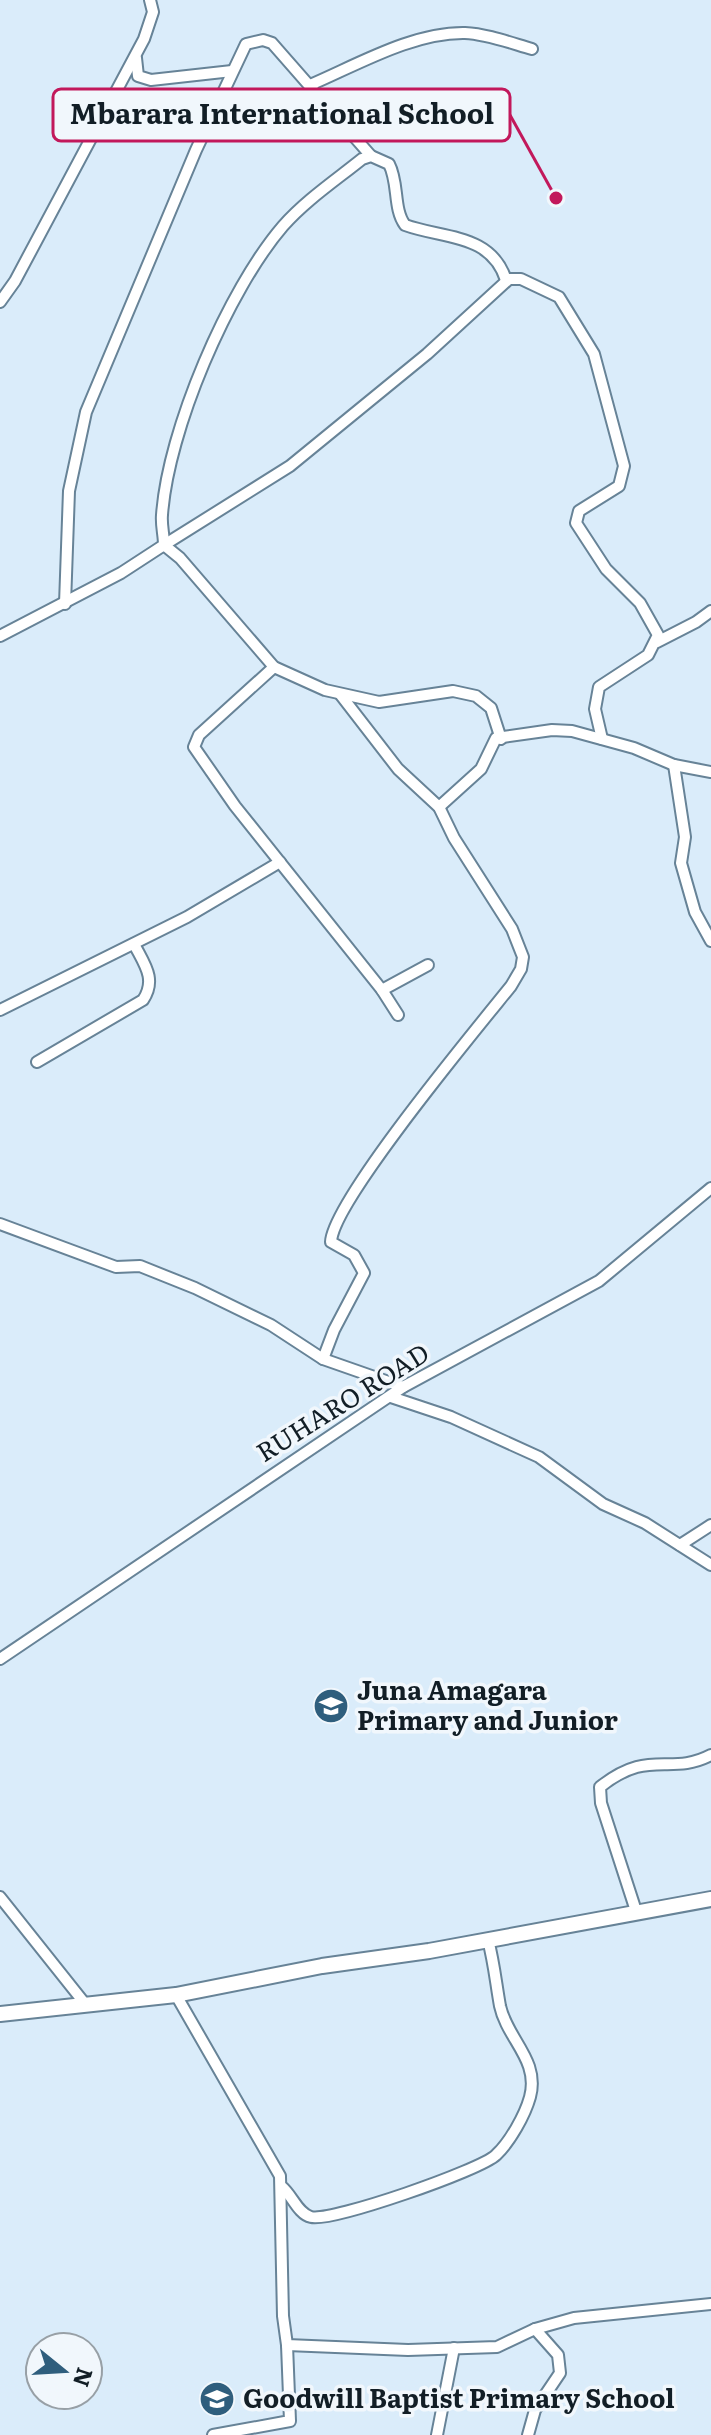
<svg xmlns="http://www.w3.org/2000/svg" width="711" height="2435" viewBox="0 0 711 2435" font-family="Literata,serif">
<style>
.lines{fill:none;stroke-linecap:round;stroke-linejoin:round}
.minor-casing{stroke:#678397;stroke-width:14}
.major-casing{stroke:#678397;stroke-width:18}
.minor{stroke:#fff;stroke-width:10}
.major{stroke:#fff;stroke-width:14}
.labels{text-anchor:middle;stroke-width:7;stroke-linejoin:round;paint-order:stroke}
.street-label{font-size:26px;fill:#121e26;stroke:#f1f7fc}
.poi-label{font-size:26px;font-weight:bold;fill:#121e26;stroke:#f1f7fc;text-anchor:start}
.leader{fill:none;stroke:#c2185b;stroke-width:3}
.callout-dot{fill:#c2185b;stroke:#f1f7fc;stroke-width:3}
.callout{fill:#f1f7fc;stroke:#c2185b;stroke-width:3}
.callout-label{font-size:28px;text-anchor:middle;font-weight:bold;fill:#121e26}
</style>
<rect width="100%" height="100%" fill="#daecfa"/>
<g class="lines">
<defs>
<g id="minor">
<polyline points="136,58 138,76 151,80 232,71"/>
<path d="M310 85C357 65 413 32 465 33 487 34 511 43 532 49"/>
<polyline points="0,302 15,281 144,39 153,12 150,0"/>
<polyline points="164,545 290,466 427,354 509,279 521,279 559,297 594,354 624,466 619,486 579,511 576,523 606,569 640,603 658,635 648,655 599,687 595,709 602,739"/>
<path d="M164 545C164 535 161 525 162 515 168 430 228 290 283 226 306 200 336 180 362 159L371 156 389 164C399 183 393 209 405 225 443 239 491 233 506 280"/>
<polyline points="65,604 69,491 86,412 196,150 246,44 263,40 272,43 371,156"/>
<polyline points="0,636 121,573 164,545 180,558 274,667 325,690 379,702 453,691 476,696 491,708 501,739"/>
<polyline points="657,642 696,622 711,611"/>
<polyline points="274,667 199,735 194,747 235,806 382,990 398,1015"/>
<polyline points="674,765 685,837 681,863 695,912 711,941"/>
<polyline points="439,807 481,769 496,738 552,730 572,731 634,748 674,765 711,772"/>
<polyline points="382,990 428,965"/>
<polyline points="0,1010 187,917 280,862"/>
<path d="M37 1062 143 1000C157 979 144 964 134 944"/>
<polyline points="0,1224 116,1267 140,1266 195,1288 271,1325 323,1359 403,1387"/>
<path d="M323 1359 334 1330 364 1273 354 1255 331 1242C332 1202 478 1027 511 986L521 969 523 957 512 929 454 838 439 807 398 769 340 694"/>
<polyline points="391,1397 451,1417 539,1457 603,1504 645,1523 711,1565"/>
<polyline points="680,1545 711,1525"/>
<polyline points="0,1659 403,1387 599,1281 711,1188"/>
<polyline points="0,1897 86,2005"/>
<path d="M636 1911 601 1803 600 1787C650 1747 669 1777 711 1755"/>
<polyline points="176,1995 280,2176 283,2316 287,2345 408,2350 497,2347 535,2329 574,2318 711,2304"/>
<path d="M282 2187C292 2195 298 2214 311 2217 332 2222 481 2170 496 2155 510 2142 525 2115 530 2097 540 2060 507 2039 500 2006 496 1984 494 1962 488 1940"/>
<polyline points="213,2435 290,2421 287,2345"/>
<polyline points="437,2435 454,2348"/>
<polyline points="528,2435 535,2410 560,2373 558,2355 535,2329"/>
</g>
<polyline id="major" points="0,2014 176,1995 322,1966 429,1951 711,1899"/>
</defs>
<use href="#minor" class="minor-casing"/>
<use href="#major" class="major-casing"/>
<use href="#minor" class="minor"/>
<use href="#major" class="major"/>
</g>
<defs>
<symbol id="school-disc" viewBox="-11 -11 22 22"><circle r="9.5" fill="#2f5e7d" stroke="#f1f7fc"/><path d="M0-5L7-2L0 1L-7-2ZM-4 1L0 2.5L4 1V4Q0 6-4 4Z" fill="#fff"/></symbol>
</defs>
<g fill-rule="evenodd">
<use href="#school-disc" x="311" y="1686" width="40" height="40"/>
<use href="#school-disc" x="197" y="2379" width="40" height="40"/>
</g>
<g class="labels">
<g class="street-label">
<text transform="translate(343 1403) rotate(-32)" y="9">RUHARO ROAD</text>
</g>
<g class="poi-label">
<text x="357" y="1700">Juna Amagara<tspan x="357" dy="30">Primary and Junior</tspan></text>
<text x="243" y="2408">Goodwill Baptist Primary School</text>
</g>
</g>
<path class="leader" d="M556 198L510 115"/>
<circle class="callout-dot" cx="556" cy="198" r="8"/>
<rect class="callout" x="53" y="89" width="457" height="52" rx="8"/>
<g class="callout-label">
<text x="282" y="124">Mbarara International School</text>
</g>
<g transform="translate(64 2371) rotate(108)"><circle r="38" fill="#f1f7fc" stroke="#98a0a6" stroke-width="2"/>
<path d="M0-6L14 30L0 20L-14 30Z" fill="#2f5e7d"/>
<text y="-12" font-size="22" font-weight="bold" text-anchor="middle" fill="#121e26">N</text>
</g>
</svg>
